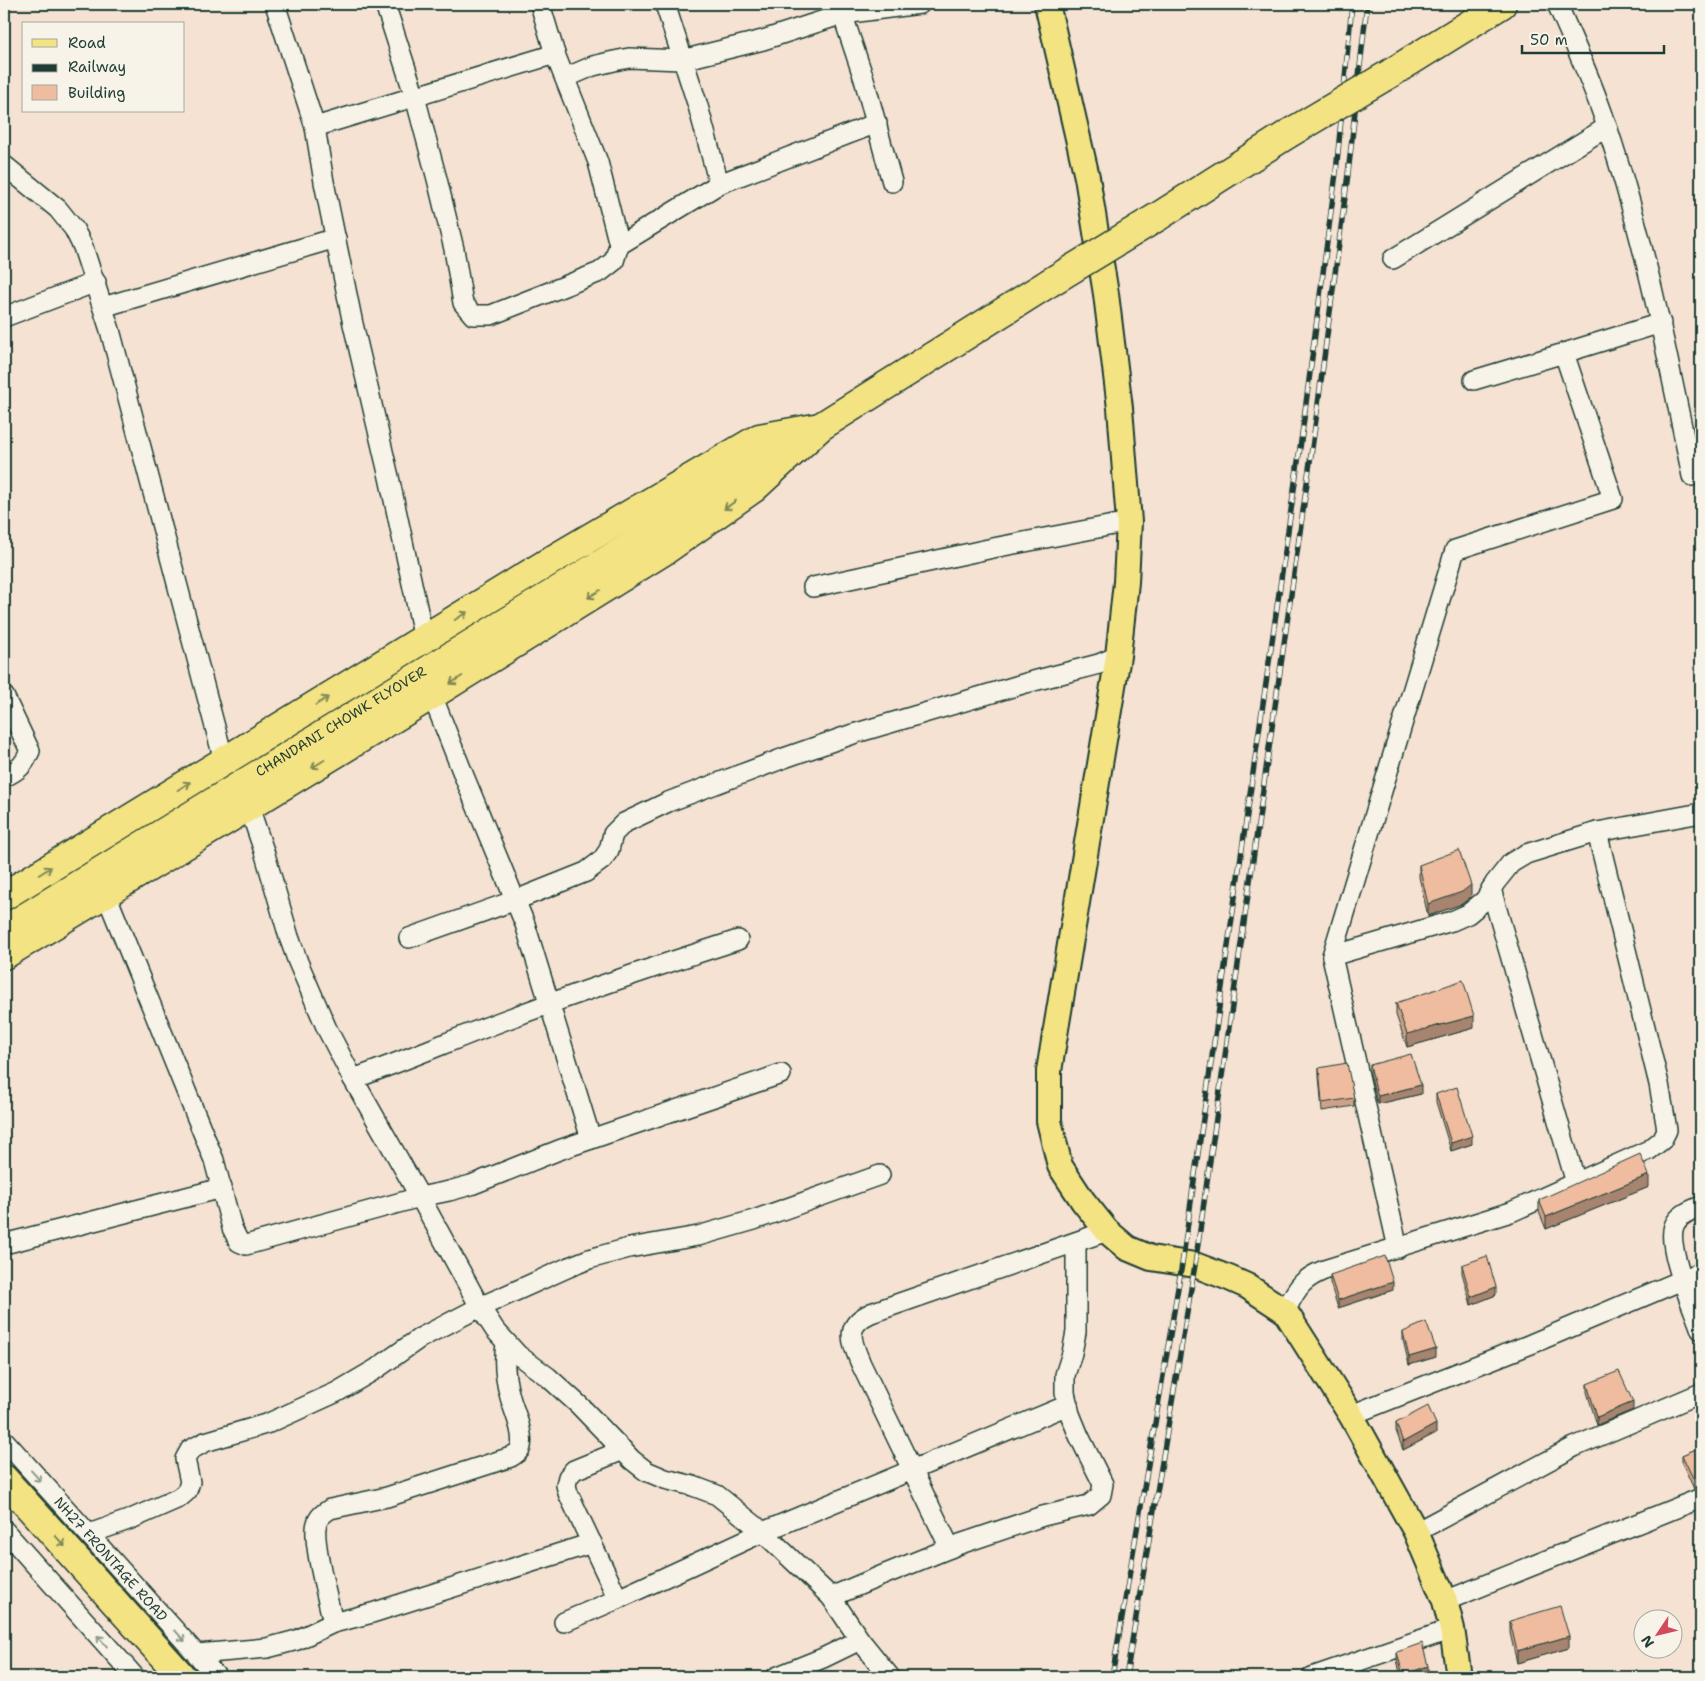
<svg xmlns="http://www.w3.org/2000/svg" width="1705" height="1681" viewBox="0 0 1705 1681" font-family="'Shantell Sans',sans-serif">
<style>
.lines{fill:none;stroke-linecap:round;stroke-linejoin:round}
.minor-casing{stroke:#1f3d34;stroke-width:22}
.major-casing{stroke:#1f3d34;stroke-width:28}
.highway-casing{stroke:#1f3d34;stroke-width:31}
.minor{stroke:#f7f3e8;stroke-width:19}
.major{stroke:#f4e382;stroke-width:24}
.highway{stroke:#f4e382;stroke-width:28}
.rail-casing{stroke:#1f3d34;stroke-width:5.5}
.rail{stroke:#f7f3e8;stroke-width:4;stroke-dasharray:11;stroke-linecap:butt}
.highway-bridge-casing{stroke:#1f3d34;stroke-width:31;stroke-linecap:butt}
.highway-bridge{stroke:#f4e382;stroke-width:28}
.wall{fill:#cea28a;stroke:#1f3d34}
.shaded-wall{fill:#a78470;stroke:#1f3d34}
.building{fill:#efbca0;stroke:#1f3d34}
.oneway{stroke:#7f8857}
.oneway2{stroke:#8b988e}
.labels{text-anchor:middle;stroke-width:5;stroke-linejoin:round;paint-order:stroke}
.street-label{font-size:14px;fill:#1f3d34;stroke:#f7f3e8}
</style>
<rect width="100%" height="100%" fill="#f5e2d2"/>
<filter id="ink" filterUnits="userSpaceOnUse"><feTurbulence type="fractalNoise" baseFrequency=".02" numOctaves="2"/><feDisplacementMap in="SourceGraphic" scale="10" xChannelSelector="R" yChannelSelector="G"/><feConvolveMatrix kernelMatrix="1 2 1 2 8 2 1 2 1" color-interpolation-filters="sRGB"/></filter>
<g filter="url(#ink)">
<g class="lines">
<defs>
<g id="minor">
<polyline points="275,4 315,127 324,182 353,324 389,477 424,639"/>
<polyline points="385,4 415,97 437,179 454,249 463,303 473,315 491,315 600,272 614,261 619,245 598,162 555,54 540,4"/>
<polyline points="665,4 698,106 719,184"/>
<polyline points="839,4 864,79 892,182"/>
<path d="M1557 4C1573 40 1589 75 1602 112 1643 230 1667 353 1692 476"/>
<polyline points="565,78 593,66 614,61 629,58 682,60 763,40 843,14 920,4"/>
<polyline points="315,127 555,54"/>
<polyline points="4,165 58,209 74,229 83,247 110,330 224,761"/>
<polyline points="619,245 719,184 877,123"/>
<polyline points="1393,259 1607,127"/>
<polyline points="103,307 336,238"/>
<polyline points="4,317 96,282"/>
<polyline points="1564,353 1661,323"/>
<polyline points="813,587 993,548 1129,522"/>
<polyline points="432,695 464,776 525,924 591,1139"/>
<path d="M4 696 30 751C24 765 18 771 4 777"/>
<polyline points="249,807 264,851 289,937 298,962 327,1029 353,1079 420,1197 480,1307 495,1330 518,1355 548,1377 579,1405 632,1460 646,1471 665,1479 693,1486 717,1495 763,1532 831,1597 860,1640 890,1677"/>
<polyline points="1491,889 1576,1183"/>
<polyline points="106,894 214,1160 232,1228 239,1242 246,1245 420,1197 449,1191 471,1185 559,1150 781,1074"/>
<polyline points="409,938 516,900 586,872 602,860 609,850 613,834 624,823 668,802 784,758 853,734 1026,683 1099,664 1118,656"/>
<polyline points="1332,956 1452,921 1468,914 1485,900 1495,883 1511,863 1526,854 1597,832 1701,813"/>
<path d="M353 1079C404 1061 454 1039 505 1020 582 991 660 965 738 940"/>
<path d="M1701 1206C1691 1210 1678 1215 1674 1226 1666 1247 1693 1307 1701 1330"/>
<polyline points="4,1244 222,1188"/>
<polyline points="1398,1248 1332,956 1455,550 1613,499 1564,353 1474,380"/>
<path d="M1285 1311C1297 1289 1300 1280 1324 1270L1511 1212 1649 1150 1662 1140 1667 1130 1665 1118 1659 1084 1597 832"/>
<polyline points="1351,1415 1531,1344 1701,1272"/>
<path id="s1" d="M4 1440 217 1677"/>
<polyline points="4,1530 135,1677"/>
<polyline points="1416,1532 1574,1447 1701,1393"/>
<polyline points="89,1534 131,1519 179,1498 187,1491 190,1482 185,1459 190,1450 205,1442 269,1423 337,1392 376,1369 420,1338 480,1307 569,1267 589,1259 629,1248 698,1236 754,1220 880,1175"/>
<path d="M950 1548 861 1364C852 1342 843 1326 871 1313L1107 1231"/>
<polyline points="831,1597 883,1575 960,1544 1043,1516 1089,1505 1101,1495 1103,1484 1079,1436 1070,1414 1065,1393 1065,1375 1072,1353 1076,1332 1076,1242"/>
<polyline points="618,1599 568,1493 566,1485 568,1477 574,1470 623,1450"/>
<polyline points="1445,1601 1701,1498"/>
<polyline points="564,1622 618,1599 763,1532 1068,1405"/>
<path d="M333 1623C329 1603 311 1539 317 1523 319 1516 324 1513 330 1509L387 1497 511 1457C515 1454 520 1452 521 1447 524 1431 514 1412 510 1397 505 1379 503 1362 506 1344"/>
<polyline points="197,1654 267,1648 297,1640 333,1623 372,1613 592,1543"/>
<polyline points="776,1677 823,1658 860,1640"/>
<polyline points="1312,1677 1452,1629"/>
</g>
<g id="major">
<polyline points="1047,4 1087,177 1106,294 1120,408 1129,522 1126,582 1118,656 1049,1071 1049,1121 1060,1166 1083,1201 1107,1231 1127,1248 1151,1258 1195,1265 1229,1278 1247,1286 1285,1311 1351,1415 1416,1532 1445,1601 1452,1629 1459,1677"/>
<path id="s2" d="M4 928 786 448"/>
</g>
<g id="highway">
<polyline points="1391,73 1502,4"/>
<polyline points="1159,216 1288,134"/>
<polyline points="4,896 552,560 759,438 820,427"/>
<polyline points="4,955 432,695 667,549 754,488 820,427 1049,283"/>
<polyline points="4,1479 182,1677"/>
</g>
</defs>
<use href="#minor" class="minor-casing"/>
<use href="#major" class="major-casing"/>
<use href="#highway" class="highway-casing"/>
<use href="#minor" class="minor"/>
<use href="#major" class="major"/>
<use href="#highway" class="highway"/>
<defs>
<g id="rail">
<polyline points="1112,1677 1182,1264 1302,434 1336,173 1352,4"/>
<polyline points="1126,1677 1195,1265 1315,427 1348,174 1367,4"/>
</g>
</defs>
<use href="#rail" class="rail-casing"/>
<use href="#rail" class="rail"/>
<defs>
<g id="highway-bridge">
<polyline points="1288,134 1391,73"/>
<polyline points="1049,283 1159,216"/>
</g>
</defs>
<use href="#highway-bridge" class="highway-bridge-casing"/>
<use href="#highway-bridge" class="highway-bridge"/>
</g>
<g class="wall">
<polygon points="1419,865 1471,897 1462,904 1428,916 1419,877"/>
<polygon points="1396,1003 1474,1028 1407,1047 1396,1015"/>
<polygon points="1370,1065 1421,1094 1378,1104 1377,1102 1370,1073"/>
<polygon points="1319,1068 1354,1098 1354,1106 1322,1111 1319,1076"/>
<polygon points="1436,1094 1472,1144 1451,1151 1436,1102"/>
<polygon points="1649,1187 1546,1229 1539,1212 1539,1200"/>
<polygon points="1462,1265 1496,1295 1471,1305 1462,1273"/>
<polygon points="1330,1275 1393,1290 1338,1308 1330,1283"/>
<polygon points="1403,1332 1436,1357 1409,1365 1403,1340"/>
<polygon points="1587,1384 1633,1410 1597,1425 1587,1392"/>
<polygon points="1396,1423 1436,1433 1403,1450 1396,1431"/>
<polygon points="1701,1447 1701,1486 1694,1489 1682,1463 1682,1455"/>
<polygon points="1510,1621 1569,1648 1517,1663 1510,1633"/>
<polygon points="1397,1652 1428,1674 1419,1677 1401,1677 1397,1660"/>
</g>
<g class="shaded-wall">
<polygon points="1471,885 1471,897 1462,904 1428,916 1428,904"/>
<polygon points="1474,1016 1474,1028 1407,1047 1407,1034"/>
<polygon points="1421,1085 1421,1094 1378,1104 1378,1096"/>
<polygon points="1472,1136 1472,1144 1451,1151 1451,1143"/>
<polygon points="1649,1175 1649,1187 1546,1229 1546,1217"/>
<polygon points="1393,1282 1393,1290 1338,1308 1338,1300"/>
<polygon points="1496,1287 1496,1295 1471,1305 1471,1297"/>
<polygon points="1436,1349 1436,1357 1409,1365 1409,1357"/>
<polygon points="1633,1402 1633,1410 1597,1425 1597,1417"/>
<polygon points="1436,1424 1436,1433 1403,1450 1403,1442"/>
<polygon points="1701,1478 1701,1486 1694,1489 1694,1480"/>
<polygon points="1569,1636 1569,1648 1517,1663 1517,1651"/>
<polygon points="1428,1666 1428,1674 1419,1677 1403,1677 1403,1675"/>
</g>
<g class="building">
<polygon points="1459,850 1471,885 1462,892 1428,904 1419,865"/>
<polygon points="1463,980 1474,1016 1407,1034 1396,1003"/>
<polygon points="1411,1054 1421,1085 1378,1096 1377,1094 1370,1065"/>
<polygon points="1347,1063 1354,1098 1322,1103 1319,1068"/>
<polygon points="1457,1087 1472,1136 1451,1143 1436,1094"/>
<polygon points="1640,1154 1649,1175 1546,1217 1539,1200"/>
<polygon points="1385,1256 1393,1282 1338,1300 1330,1275"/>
<polygon points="1487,1256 1496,1287 1471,1297 1462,1265"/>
<polygon points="1426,1322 1436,1349 1409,1357 1403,1332"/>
<polygon points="1619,1371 1633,1402 1597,1417 1587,1384"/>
<polygon points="1428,1406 1436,1424 1403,1442 1396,1423"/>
<polygon points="1701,1447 1701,1478 1694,1480 1682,1455"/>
<polygon points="1560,1606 1569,1636 1517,1651 1510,1621"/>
<polygon points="1422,1643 1428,1666 1403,1675 1397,1652"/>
</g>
<defs><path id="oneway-shaft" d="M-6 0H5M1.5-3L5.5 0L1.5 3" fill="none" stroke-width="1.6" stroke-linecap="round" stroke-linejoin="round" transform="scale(1.25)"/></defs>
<g class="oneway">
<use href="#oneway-shaft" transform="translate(730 505) rotate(144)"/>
<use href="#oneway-shaft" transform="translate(594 594) rotate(148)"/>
<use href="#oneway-shaft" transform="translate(461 616) rotate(-32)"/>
<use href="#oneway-shaft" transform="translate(456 680) rotate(148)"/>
<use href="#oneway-shaft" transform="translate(322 701) rotate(-32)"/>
<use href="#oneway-shaft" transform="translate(318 764) rotate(148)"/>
<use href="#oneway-shaft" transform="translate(184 786) rotate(-32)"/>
<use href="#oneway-shaft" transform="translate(45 871) rotate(-32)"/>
<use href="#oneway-shaft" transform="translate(60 1541) rotate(48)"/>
</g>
<g class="oneway2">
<use href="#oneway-shaft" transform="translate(36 1476) rotate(48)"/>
<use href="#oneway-shaft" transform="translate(180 1636) rotate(48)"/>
<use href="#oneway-shaft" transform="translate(102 1641) rotate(-132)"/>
</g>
</g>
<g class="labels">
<g class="street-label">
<text dy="5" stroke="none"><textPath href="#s2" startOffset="395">CHANDANI CHOWK FLYOVER</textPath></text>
<text dy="5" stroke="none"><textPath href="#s1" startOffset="160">NH27 FRONTAGE ROAD</textPath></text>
</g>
</g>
<rect width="1705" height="1681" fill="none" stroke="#f7f3e8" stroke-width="20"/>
<rect x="10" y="10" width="1685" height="1661" fill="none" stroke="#1f3d34" stroke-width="2" filter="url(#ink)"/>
<rect x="22" y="22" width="162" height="90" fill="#f7f3e8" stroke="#a1aaa0"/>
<rect x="32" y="39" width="25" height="8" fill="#f4e382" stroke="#a1aaa0"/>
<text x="68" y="48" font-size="15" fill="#1f3d34">Road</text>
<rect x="32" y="64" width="25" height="8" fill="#1f3d34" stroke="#a1aaa0"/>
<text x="68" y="72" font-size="15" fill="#1f3d34">Railway</text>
<rect x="32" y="85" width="25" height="15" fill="#efbca0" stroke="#a1aaa0"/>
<text x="68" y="98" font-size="15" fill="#1f3d34">Building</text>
<g transform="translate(1658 1634) rotate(235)"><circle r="24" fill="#f7f3e8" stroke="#a1aaa0"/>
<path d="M0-4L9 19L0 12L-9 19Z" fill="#d1495b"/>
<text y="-8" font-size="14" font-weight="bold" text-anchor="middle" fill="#1f3d34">N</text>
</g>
<path d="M1522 45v8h142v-8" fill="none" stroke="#1f3d34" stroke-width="2.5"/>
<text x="1530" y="45" font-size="15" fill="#1f3d34" stroke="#f7f3e8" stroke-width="4" paint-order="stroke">50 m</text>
</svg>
